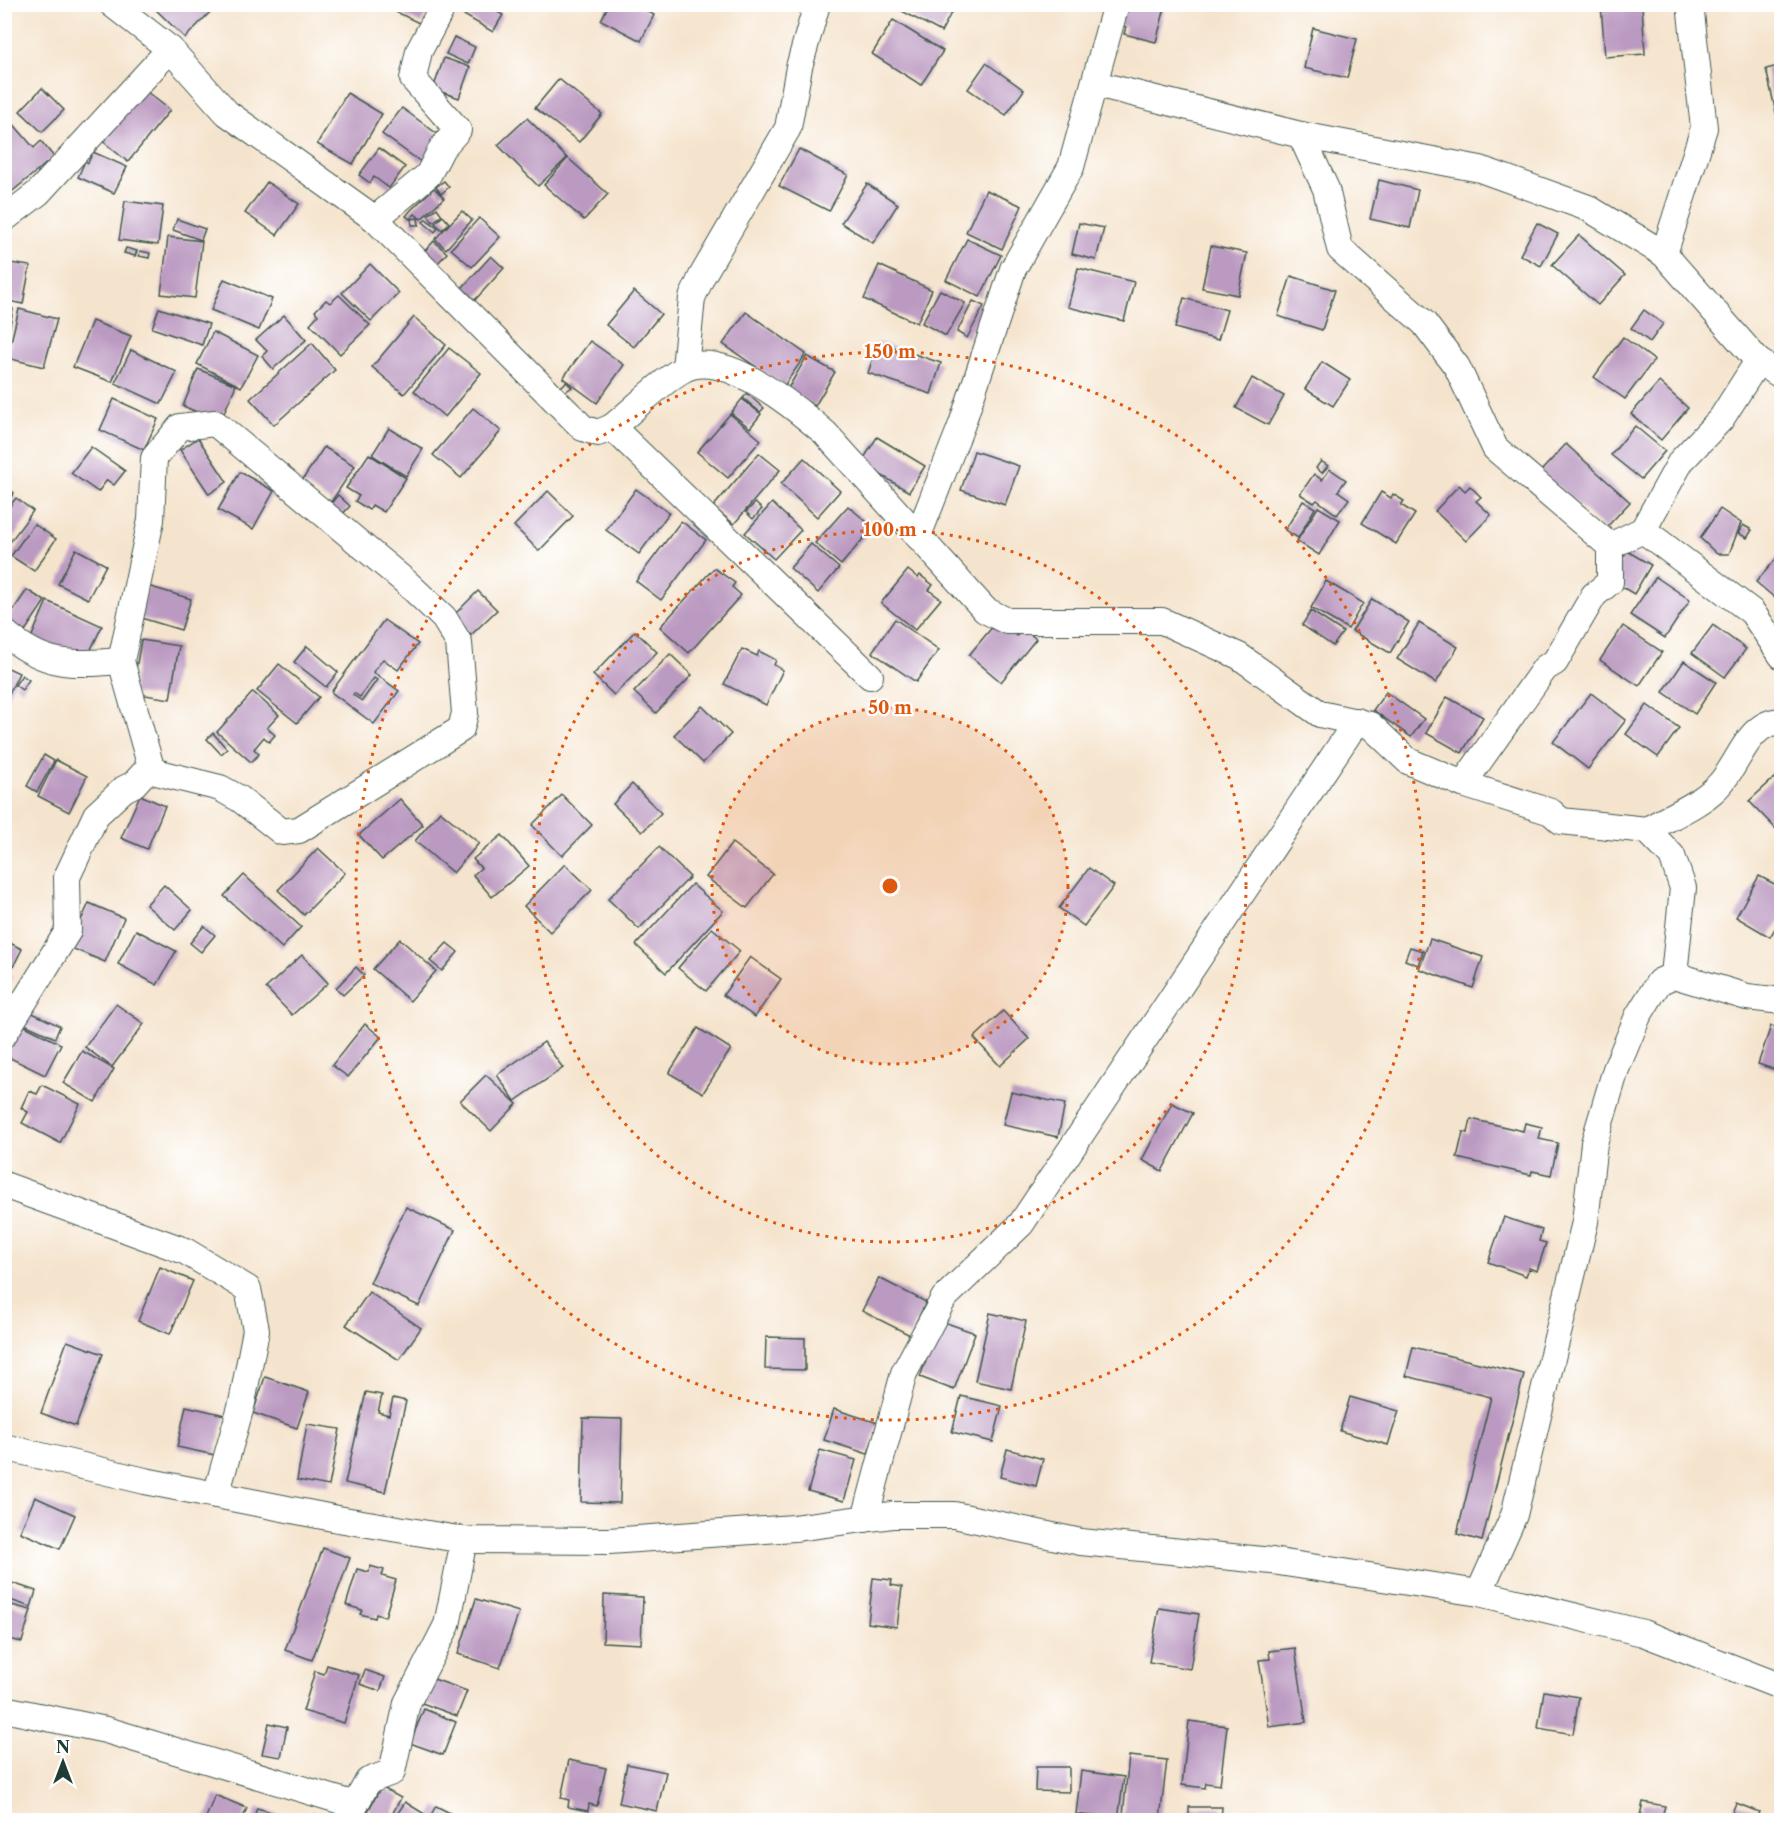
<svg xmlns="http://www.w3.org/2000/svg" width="1786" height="1825" viewBox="0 0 1786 1825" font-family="'Libre Caslon Text',serif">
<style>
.building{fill:#bb9ac1;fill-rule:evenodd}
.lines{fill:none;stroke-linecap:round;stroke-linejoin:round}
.minor-casing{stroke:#3f564b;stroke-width:28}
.minor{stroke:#fff;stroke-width:26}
.ring{fill:none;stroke:#de580e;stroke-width:3;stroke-dasharray:3 6}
.centre{fill:#de580e;stroke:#fff;stroke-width:3}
.ring-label{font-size:18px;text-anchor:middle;font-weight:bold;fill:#de580e;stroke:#fff;stroke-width:4.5;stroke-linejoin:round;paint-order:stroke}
</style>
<rect width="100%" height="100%" fill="#fff"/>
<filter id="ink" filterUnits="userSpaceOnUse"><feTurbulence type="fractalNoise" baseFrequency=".0167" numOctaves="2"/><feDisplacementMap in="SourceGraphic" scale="12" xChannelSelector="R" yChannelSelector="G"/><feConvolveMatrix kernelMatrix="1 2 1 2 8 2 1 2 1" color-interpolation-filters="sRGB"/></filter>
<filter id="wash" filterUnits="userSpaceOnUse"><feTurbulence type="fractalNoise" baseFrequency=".008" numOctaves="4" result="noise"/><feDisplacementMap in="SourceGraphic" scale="24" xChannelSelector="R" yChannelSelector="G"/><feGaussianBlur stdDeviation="1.35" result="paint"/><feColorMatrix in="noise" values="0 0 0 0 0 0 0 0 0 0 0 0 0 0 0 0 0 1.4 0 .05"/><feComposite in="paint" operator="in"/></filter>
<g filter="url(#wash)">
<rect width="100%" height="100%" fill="#f5e4cd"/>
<g id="blocks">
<g class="building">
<polygon points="150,4 206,4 212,10 185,38"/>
<polygon points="385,4 431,4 421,24 384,6"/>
<polygon points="445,4 484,4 503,15 493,32"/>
<polygon points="609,4 634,4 654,15 641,41 601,20"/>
<polygon points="900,4 946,4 943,10 951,13 941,32 898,9"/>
<polygon points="1132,4 1166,4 1156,42 1124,34 1126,27 1119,25 1124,6 1131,7"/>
<polygon points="1601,5 1642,5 1645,54 1605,57"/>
<polygon points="893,20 943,51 921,85 872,54"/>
<polygon points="1313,28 1357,39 1347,78 1304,68"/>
<polygon points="454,37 475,47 468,64 446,54"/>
<polygon points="444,58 470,67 459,98 433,89"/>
<polygon points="986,63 1024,90 1006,115 968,89"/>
<polygon points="1782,65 1782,135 1781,135 1766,69"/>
<polygon points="559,79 602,114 579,142 535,108"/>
<polygon points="42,88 64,110 42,132 20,111"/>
<polygon points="142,88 170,110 128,162 100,139"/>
<polygon points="347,93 382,114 353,164 317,144"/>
<polygon points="402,108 440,136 421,162 382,134"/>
<polygon points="527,118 567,158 538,186 498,145"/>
<polygon points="10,120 34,148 41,141 54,157 9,194 4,188 4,125"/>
<polygon points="379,148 405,167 389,188 374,177 370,183 359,175"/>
<polygon points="799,149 848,175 829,211 779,186"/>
<polygon points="93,152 127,167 114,193 78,177 85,161 88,163"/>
<polygon points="568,158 608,194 584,220 544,185"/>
<polygon points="1379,180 1418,190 1410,228 1370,219"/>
<polygon points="444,181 449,187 441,194 436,187"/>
<polygon points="267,182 299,204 277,235 245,213"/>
<polygon points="867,184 898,204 873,243 841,223"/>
<polygon points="434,188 444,198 421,219 415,214 410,219 406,216 411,210"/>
<polygon points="986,190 1022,206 1002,249 966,232"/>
<polygon points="125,201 163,206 158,245 119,240"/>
<polygon points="437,208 442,215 433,222 428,215"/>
<polygon points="462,211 472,220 446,249 435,239"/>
<polygon points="443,216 449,223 442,230 435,223"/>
<polygon points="418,218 419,225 412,225 411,219"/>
<polygon points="479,218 500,237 472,267 451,249"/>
<polygon points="177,219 205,229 201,240 173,230"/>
<polygon points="426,219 438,228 435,232 423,222"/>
<polygon points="1079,223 1104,228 1096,260 1072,254"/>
<polygon points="1537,223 1558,234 1541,266 1520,255"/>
<polygon points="1579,235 1625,275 1598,305 1552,265"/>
<polygon points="168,237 202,241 195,298 161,294"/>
<polygon points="967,239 1001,255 980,297 946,280"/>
<polygon points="434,241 447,253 437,264 423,253"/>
<polygon points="1211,246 1247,253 1238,295 1202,288"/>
<polygon points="126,248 137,251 135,256 124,253"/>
<polygon points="140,251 150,253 149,258 139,256"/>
<polygon points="491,256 504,268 475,300 462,288"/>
<polygon points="4,262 30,266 23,304 4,300"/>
<polygon points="370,264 399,293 371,321 342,293"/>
<polygon points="879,265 932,290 917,323 864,299"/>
<polygon points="1078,268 1134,282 1124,321 1068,307"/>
<polygon points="1291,276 1335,290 1322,330 1278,316"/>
<polygon points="224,279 272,299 259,330 211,310"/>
<polygon points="940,290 965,303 946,336 922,323"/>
<polygon points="634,291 661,314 634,347 606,325"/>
<polygon points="339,295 370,325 340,354 310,324 318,315 315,311 326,300 330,303"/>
<polygon points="1184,298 1227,310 1218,340 1175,328"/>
<polygon points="973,301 984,306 967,338 957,332"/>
<polygon points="4,307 13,309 6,347 4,347"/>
<polygon points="159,308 209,324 202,345 152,328"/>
<polygon points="19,309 57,319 44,367 7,358"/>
<polygon points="1644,310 1663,324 1650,342 1631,328"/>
<polygon points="746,312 806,354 784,386 723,344"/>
<polygon points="284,315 306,340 273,369 262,356 267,351 256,340"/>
<polygon points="414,317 446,345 404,394 372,367"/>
<polygon points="92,321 131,336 112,382 73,367"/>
<polygon points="213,332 258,355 241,387 197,364"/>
<polygon points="1623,337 1654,360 1625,399 1594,377"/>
<polygon points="590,341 624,365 597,403 563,378"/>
<polygon points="878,342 941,363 931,394 868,373"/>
<polygon points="312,343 335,370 274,425 250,399"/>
<polygon points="449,348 481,373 445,417 414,391"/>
<polygon points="131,350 177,372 161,404 115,383"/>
<polygon points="807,356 835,372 815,406 787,390"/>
<polygon points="1322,362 1350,380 1333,406 1305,389"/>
<polygon points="198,369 236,385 220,422 183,406"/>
<polygon points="1252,378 1284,396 1268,425 1236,408"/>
<polygon points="566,382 572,387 565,392 561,387"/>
<polygon points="1659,382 1688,408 1661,440 1631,414"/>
<polygon points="747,394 764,408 760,412 743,398"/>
<polygon points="114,399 158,419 144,450 100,430"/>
<polygon points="742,399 761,414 750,428 731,413"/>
<polygon points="473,408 501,431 461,478 433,455"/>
<polygon points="730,414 761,440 728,478 697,452"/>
<polygon points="1635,426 1665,451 1641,479 1611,455"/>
<polygon points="389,428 423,449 406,476 372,455"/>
<polygon points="877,437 925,466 909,492 861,463"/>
<polygon points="198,438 227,482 209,494 180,450"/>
<polygon points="1566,444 1630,502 1605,529 1541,471"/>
<polygon points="91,447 125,471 114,485 107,480 98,492 71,473"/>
<polygon points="324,447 355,466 331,502 301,482"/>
<polygon points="974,451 1019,466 1005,505 961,490"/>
<polygon points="759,453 780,470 734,524 713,507"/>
<polygon points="369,454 406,478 384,512 372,505 369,510 355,501 359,496 346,488"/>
<polygon points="804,458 840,491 817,517 781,484"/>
<polygon points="1321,461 1328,466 1322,473 1316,468"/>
<polygon points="1330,469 1346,480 1338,491 1349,499 1337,515 1317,500 1314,503 1300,494 1314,474 1322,480"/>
<polygon points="240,472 274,491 253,529 218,510"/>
<polygon points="4,485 14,493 10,499 4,494"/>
<polygon points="1459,485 1465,491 1470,486 1481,497 1476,501 1491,515 1466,541 1435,511"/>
<polygon points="636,489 669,513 639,554 606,530"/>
<polygon points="548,491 573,516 539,551 514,526"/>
<polygon points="1381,492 1391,498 1393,494 1404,501 1401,505 1415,514 1396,544 1362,523"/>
<polygon points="338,495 350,506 340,517 328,507"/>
<polygon points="16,498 33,511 10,542 4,538 4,513"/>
<polygon points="1303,501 1315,508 1298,538 1285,530"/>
<polygon points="755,503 762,509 753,519 746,512"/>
<polygon points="772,503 801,530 774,559 745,533"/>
<polygon points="848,506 873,527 841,565 815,543"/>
<polygon points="1318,507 1340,520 1319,555 1297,541"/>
<polygon points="1720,509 1741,523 1729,554 1717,554 1700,538"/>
<polygon points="681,521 706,540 661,600 636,581"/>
<polygon points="34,524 56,539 34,571 11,556"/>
<polygon points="1743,525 1752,530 1747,538 1738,533"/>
<polygon points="811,544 839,568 818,593 790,568"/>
<polygon points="76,549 106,565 88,599 58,584"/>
<polygon points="1627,551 1651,565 1634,594 1610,580"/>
<polygon points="1782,552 1782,604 1756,582"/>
<polygon points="714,568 735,583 732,587 741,595 689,653 660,627"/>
<polygon points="908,570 918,578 920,575 933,585 929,590 941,599 915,630 881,603"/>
<polygon points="1656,577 1690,600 1665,638 1630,615"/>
<polygon points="1326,581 1363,603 1348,629 1311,608"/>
<polygon points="148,586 191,599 181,630 138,617"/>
<polygon points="27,590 45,601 23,634 5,622"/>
<polygon points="478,591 497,610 471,635 452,617"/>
<polygon points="1372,599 1409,622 1390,653 1352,631"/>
<polygon points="47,601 102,626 85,662 31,638"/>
<polygon points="1311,611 1343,632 1333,646 1302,625"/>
<polygon points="895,619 939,650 916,682 872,652"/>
<path d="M384 620 418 644 398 670 383 659 373 672 399 691 374 724 331 692ZM374 678 377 680 362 701 353 695 354 693 360 697Z"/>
<polygon points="1419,623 1458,647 1436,683 1397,659"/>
<polygon points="994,625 1005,626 1017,636 1023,628 1036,639 1001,682 969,655"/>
<polygon points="1713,625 1746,649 1725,677 1692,653"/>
<polygon points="1623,626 1662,652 1639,686 1600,660"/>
<polygon points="635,631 657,652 614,695 593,675"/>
<polygon points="141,640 179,646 170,699 132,693"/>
<polygon points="307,646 338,672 326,687 294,662"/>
<polygon points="742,649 757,656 759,651 776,660 774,665 783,670 766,705 724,684"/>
<polygon points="670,654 692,675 656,713 634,692"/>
<polygon points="1684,661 1716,682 1695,714 1663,692"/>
<polygon points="279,664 319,697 297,723 257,691"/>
<polygon points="4,666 19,673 4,704"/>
<polygon points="22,675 29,680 22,690 15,685"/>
<polygon points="253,692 279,715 267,728 275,735 269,742 264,737 254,749 259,754 251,762 217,732"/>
<polygon points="1386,692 1424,719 1411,737 1373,710"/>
<polygon points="1591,693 1626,720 1588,769 1553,742"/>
<polygon points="1447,697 1483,717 1462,753 1426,733"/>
<polygon points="1647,705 1679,728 1658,757 1626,734"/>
<polygon points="702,706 731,734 703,763 674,735"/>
<polygon points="213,733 227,749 221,754 207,739"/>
<polygon points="44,755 54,761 37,792 27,786"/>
<polygon points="56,760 87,776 69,812 38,796"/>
<polygon points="1782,771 1782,823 1776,829 1749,801"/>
<polygon points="632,784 661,813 642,832 613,804"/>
<polygon points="140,795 165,806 147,849 121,838"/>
<polygon points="562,795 592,825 562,856 532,825"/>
<polygon points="400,799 423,825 382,860 359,835"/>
<polygon points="440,811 479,843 453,873 415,841"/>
<polygon points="502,835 529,866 492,897 473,875 481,868 473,859"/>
<polygon points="732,843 773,874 747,908 706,877"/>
<polygon points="659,847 690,877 639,929 608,899"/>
<polygon points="318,848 345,873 304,915 278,890"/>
<polygon points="565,864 592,890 550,932 524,906"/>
<polygon points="1089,868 1114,886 1084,926 1059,908"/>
<polygon points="244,875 301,927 282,948 224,896"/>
<polygon points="1759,876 1782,888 1782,917 1770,937 1736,917"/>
<polygon points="692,884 723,911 666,973 636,945"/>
<polygon points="164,885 192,910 175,930 146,905"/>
<polygon points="89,903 124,918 105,962 69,947"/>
<polygon points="204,926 215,935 201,952 190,943"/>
<polygon points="712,928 740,951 706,991 678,968"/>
<polygon points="136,930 176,951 157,985 118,964"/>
<polygon points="400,939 436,971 410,1001 373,969"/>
<polygon points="1430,939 1483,957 1473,988 1419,969"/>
<polygon points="4,940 22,949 13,967 4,963"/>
<polygon points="447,943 458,952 442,971 430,961"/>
<polygon points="1410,947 1423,951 1418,965 1405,960"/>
<polygon points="302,955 328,983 292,1015 266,988"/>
<polygon points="750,957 781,979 755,1017 723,995"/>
<polygon points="356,967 364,975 343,995 336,988"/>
<polygon points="4,972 12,977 4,990"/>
<polygon points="116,1004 144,1024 112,1067 85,1047"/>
<polygon points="26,1010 60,1026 55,1038 20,1022"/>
<polygon points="1003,1011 1029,1039 1000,1066 974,1038"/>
<polygon points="19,1023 61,1044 45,1075 4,1055"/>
<polygon points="365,1024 381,1037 348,1077 332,1065"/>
<polygon points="1771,1026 1782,1029 1782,1072 1758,1064"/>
<polygon points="698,1028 731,1049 703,1093 669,1073"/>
<polygon points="544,1042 563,1068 515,1101 497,1075"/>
<polygon points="82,1051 114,1069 95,1102 63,1083"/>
<polygon points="486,1075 517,1104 491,1131 460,1101"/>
<polygon points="42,1085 80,1104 60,1143 22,1123 28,1112 21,1108 29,1091 37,1094"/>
<polygon points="1011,1092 1065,1104 1058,1137 1003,1125"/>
<polygon points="1172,1103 1193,1113 1162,1171 1142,1160"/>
<polygon points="1471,1119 1523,1131 1525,1123 1542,1127 1539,1139 1558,1143 1551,1175 1532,1171 1531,1175 1457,1158 1463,1132 1468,1133"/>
<polygon points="406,1207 455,1230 419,1306 370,1283"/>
<polygon points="1504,1217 1542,1230 1539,1241 1546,1243 1537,1271 1529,1268 1526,1276 1488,1262"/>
<polygon points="160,1267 193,1281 170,1334 138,1321"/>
<polygon points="879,1278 926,1302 910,1335 862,1311"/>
<polygon points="369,1292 421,1328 399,1360 346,1325"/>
<polygon points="990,1313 1026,1321 1011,1389 975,1381"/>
<polygon points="941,1321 975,1333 954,1390 920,1377"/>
<polygon points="766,1337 805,1338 805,1370 765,1369"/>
<polygon points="67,1341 103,1354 76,1426 41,1413"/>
<polygon points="1413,1347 1524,1374 1482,1541 1457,1534 1491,1397 1406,1376"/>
<polygon points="265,1377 309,1392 297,1428 253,1413"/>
<polygon points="366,1392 382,1395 378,1412 389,1415 393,1398 406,1401 385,1492 345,1483"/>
<polygon points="961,1396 1002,1406 993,1442 952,1432"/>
<polygon points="1350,1397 1399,1411 1388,1445 1340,1431"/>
<polygon points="186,1406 225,1415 215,1455 177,1447"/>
<polygon points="834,1409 878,1423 868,1454 824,1440"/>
<polygon points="583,1418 622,1419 620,1503 581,1502"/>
<polygon points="307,1424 340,1429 329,1486 297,1480"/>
<polygon points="1007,1449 1043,1459 1036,1486 1000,1477"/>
<polygon points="820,1450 856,1460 844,1501 808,1491"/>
<polygon points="35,1497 75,1515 60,1549 20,1532"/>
<polygon points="323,1548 350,1558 312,1660 285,1650"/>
<polygon points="370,1566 384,1570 382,1576 396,1580 385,1617 376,1614 375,1618 360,1614 362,1610 346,1605 357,1569 369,1572"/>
<polygon points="873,1578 892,1580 891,1585 902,1587 897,1627 868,1623"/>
<polygon points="9,1582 36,1591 31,1607 4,1598"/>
<polygon points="604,1595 643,1597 641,1644 603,1642"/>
<polygon points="476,1599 519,1612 500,1668 458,1654"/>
<polygon points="4,1603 31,1610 22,1642 4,1638"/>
<polygon points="1159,1608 1199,1614 1190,1669 1149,1662"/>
<polygon points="1295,1648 1306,1722 1269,1727 1259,1660 1270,1659 1269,1651"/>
<polygon points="327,1665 359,1675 344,1723 303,1711 315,1671 324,1674"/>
<polygon points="365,1670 385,1677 380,1691 360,1684"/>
<polygon points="431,1678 467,1691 457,1716 422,1703"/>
<polygon points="1544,1691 1579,1697 1573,1734 1538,1728"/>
<polygon points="424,1709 456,1722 443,1755 410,1743"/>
<polygon points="1189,1721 1227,1726 1220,1785 1206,1783 1205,1788 1182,1785"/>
<polygon points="269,1723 287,1727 281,1757 262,1754"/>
<polygon points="1129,1756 1167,1760 1160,1819 1123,1815"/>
<polygon points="569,1760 606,1768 597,1806 589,1804 588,1811 568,1807 569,1800 561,1798"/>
<polygon points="627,1764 666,1772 657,1811 619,1803"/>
<polygon points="1036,1767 1069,1767 1069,1792 1035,1791"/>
<polygon points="1081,1771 1124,1777 1118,1819 1076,1814"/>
<polygon points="381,1787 401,1798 391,1816 385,1814 382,1820 375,1820 366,1815"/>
<polygon points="215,1795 247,1808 242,1820 205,1820"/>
<polygon points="405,1802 426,1815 422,1820 394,1819"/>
<polygon points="1643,1802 1665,1806 1661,1820 1639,1820"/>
<polygon points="1736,1803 1759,1812 1755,1820 1729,1820"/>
<polygon points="436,1806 464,1820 428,1820"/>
<polygon points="1189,1807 1222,1807 1221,1820 1189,1820"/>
<polygon points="257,1808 299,1820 253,1820"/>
<polygon points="315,1814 332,1820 312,1820"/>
</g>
</g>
</g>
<g filter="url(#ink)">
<use href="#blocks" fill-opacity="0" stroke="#3f564b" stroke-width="1.5"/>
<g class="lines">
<defs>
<g id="minor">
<path d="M112 4 170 49 227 113 375 219 583 428 598 433 612 427C631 412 664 379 684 369 724 348 796 408 825 433L985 610 1007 621H1162L1239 656 1320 714 1370 725 1408 761 1463 784 1551 812 1561 821 1647 830 1672 856 1683 888 1674 975"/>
<polyline points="1096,84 1301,135 1480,169 1588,208 1664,254 1758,361"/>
<polyline points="1301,135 1326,189 1340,249 1424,323 1457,367 1495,448 1610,546"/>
<polyline points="4,219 38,193 170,49"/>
<polyline points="375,219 428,175 442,148 458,130 413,79 419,51 444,4"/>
<polyline points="1664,254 1704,128 1690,4"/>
<polyline points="685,368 692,298 702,276 788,128 799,67 817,4"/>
<polyline points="612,427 870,676"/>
<polyline points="1643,530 1752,612 1782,656"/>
<polyline points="918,536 962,424 1013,269 1071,167 1116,4"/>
<path d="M4 632C44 667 71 665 121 661"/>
<polyline points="1463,784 1545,668 1555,662 1594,595 1610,582 1610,546 1643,530 1681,461 1721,419 1758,361 1782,376"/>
<path d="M1647 830C1669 817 1699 805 1717 787 1740 765 1746 722 1782 721"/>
<polyline points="4,1034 68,931 67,877 96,815 124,789 134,784 144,773 152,771 121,661 151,520 154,458 180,427 215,423 407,583 444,618 459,643 465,713 461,729 299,830 282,832 240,799 220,788 152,771"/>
<polyline points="4,1185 185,1251 248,1289 256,1330 242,1403 216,1495"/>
<polyline points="4,1447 145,1481 338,1519 464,1540 609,1541 794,1528 892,1515 954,1515 1081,1542 1272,1561 1479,1593 1643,1633 1782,1687"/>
<polyline points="865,1519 904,1373 944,1298 1021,1224 1357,721"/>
<polyline points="1479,1593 1514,1515 1585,1222 1594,1143 1616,1069 1638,1016 1659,982 1674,975 1747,997 1782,1001"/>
<polyline points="4,1709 106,1730 355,1805"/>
<polyline points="347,1820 368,1781 392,1772 407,1703 447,1625 464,1540"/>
</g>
</defs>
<use href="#minor" class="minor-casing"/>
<use href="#minor" class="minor"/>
</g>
</g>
<circle cx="890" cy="886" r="178" fill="#de580e" fill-opacity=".12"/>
<g class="ring">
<circle cx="890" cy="886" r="178"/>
<circle cx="890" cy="886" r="356"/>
<circle cx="890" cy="886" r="534"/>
</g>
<circle cx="890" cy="886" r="9" class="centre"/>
<g class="ring-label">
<text x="890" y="358">150 m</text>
<text x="890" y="536">100 m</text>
<text x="890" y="714">50 m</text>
</g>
<rect width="1786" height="1825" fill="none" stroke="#fff" stroke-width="24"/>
<g transform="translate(63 1762)" stroke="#ffffff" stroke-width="4.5" paint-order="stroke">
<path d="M0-4.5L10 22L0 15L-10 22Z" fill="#1f3d34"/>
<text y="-9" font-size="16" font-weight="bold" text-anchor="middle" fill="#1f3d34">N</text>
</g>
</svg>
